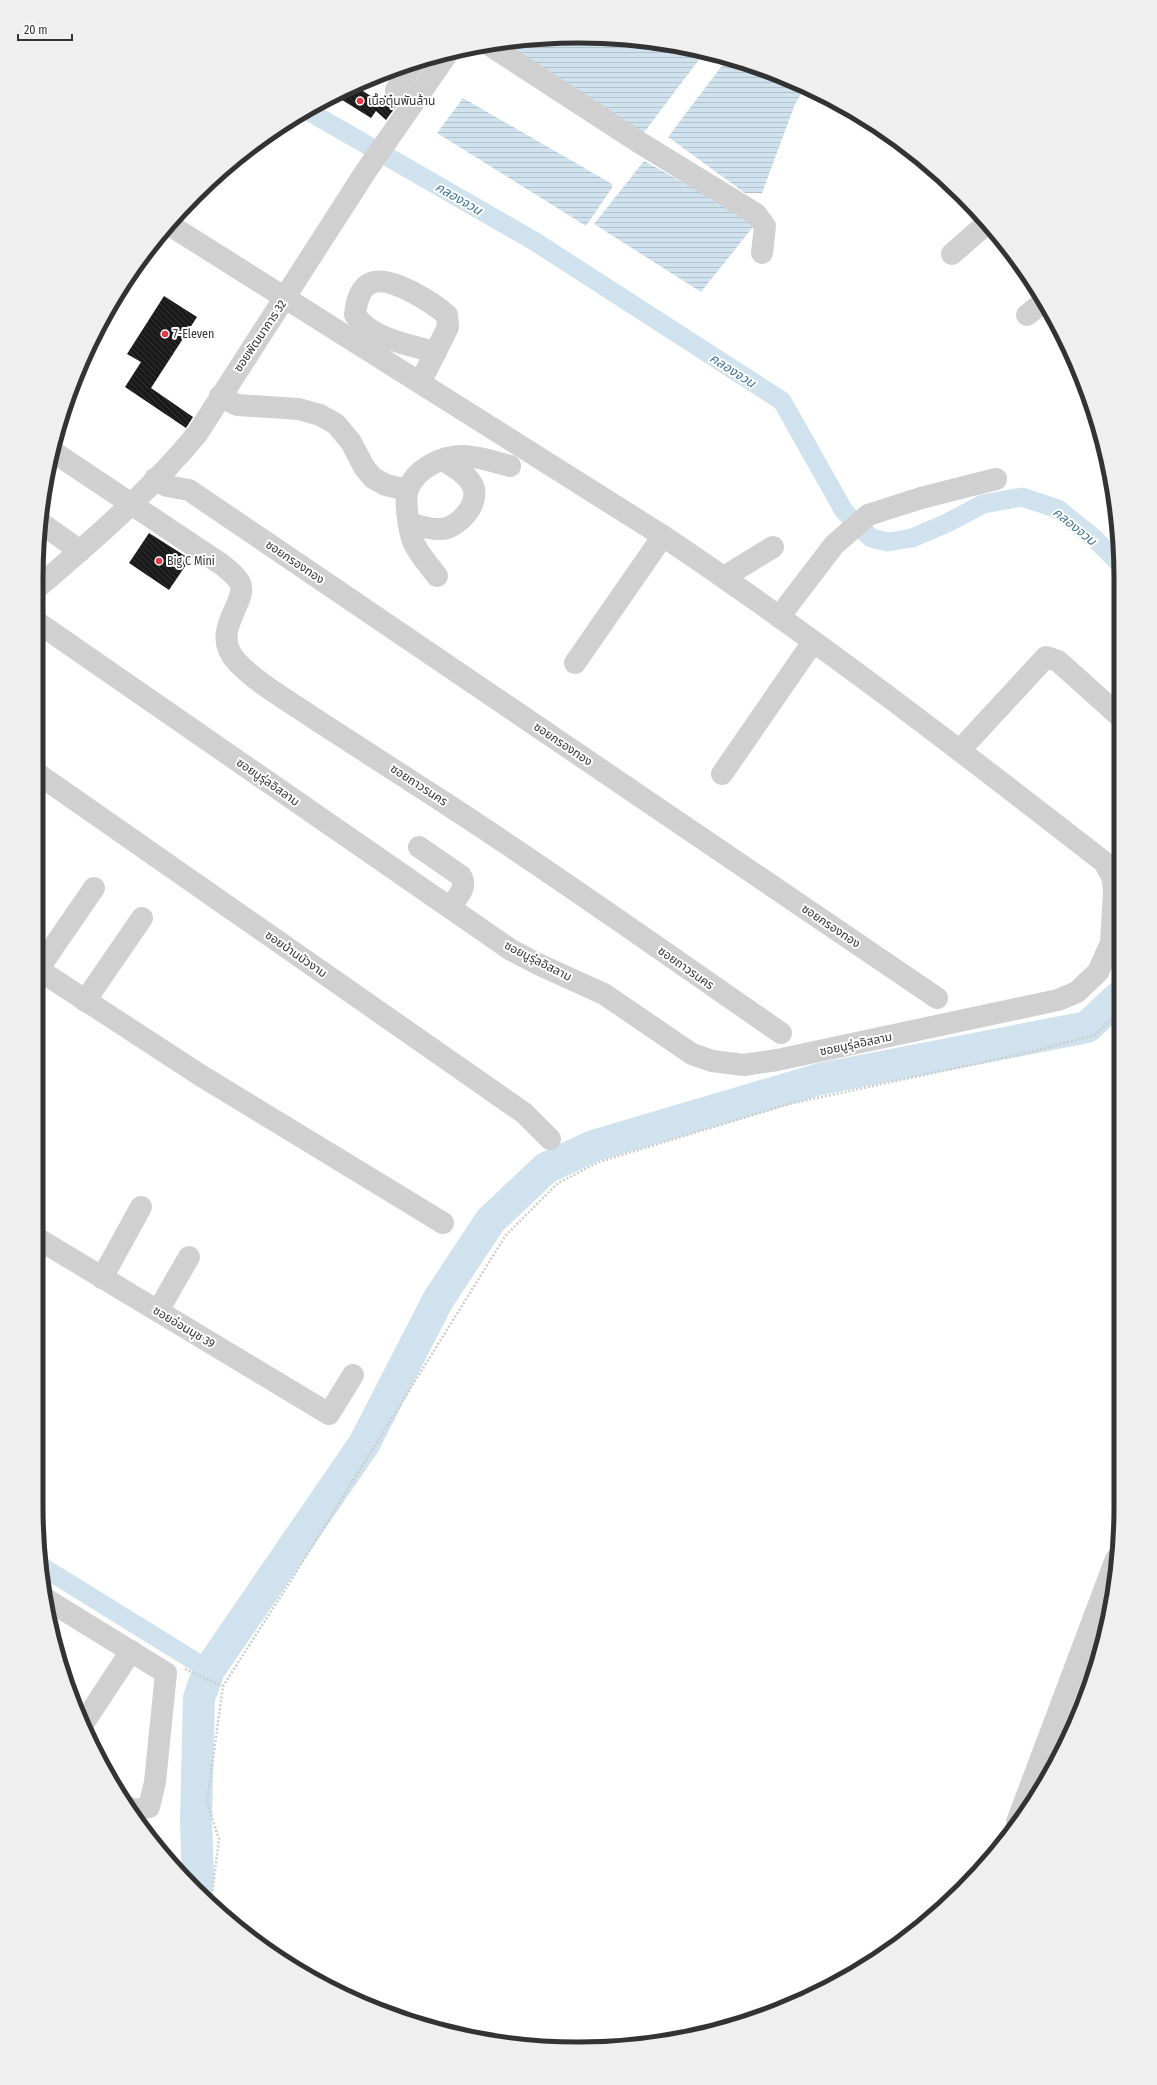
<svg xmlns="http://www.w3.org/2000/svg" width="1157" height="2085" viewBox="0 0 1157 2085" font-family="'Fira Sans Condensed','Noto Sans Thai',sans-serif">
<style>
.water{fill:url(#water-rules)}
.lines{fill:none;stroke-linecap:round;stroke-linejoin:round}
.canal{stroke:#cfe2ee;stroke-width:19}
.river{stroke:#cfe2ee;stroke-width:32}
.building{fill:url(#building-back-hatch)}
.path{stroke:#cdcdcd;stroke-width:2.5;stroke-dasharray:2 2;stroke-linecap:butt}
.minor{stroke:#d0d0d0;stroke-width:22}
.poi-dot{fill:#e63946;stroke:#fff;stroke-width:1.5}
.labels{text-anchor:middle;stroke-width:4;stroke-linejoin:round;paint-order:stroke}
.poi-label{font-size:12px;fill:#333;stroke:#fff;text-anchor:start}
.street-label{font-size:12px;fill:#333;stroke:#fff}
.water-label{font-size:13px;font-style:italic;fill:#3f7597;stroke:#fff}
.rim{fill:none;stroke:#333;stroke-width:5}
</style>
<defs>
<pattern id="water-rules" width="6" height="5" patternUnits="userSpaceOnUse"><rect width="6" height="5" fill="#cfe2ee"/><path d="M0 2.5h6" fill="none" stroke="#b2c2cd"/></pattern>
<pattern id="building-back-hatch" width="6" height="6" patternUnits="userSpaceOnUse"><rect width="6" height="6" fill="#1a1a1a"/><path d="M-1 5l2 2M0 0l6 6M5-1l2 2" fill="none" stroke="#333"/></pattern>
</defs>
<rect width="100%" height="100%" fill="#fff"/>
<g class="water">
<polygon points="543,37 650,41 704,53 642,135 502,44"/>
<polygon points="727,59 753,65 805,88 795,104 762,193 745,193 668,137"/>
<polygon points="463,98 612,184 612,188 586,226 437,133"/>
<polygon points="644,161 752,220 753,227 701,292 594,224"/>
</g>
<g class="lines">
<g class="canal">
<polyline points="308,111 534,241 782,401 844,511 871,538 888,542 912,538 947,523 983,504 1022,497 1058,509 1095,539 1117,561"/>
<polyline points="41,1566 209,1670"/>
</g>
<polyline class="river" points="196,1891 198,1878 196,1821 199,1698 209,1670 364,1444 438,1300 490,1221 546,1168 593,1146 820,1079 1087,1027 1118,998"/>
</g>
<g class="building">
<polygon points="355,86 380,102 385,95 389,101 399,102 386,120 376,111 371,118 339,98 344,90"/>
<polygon points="164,296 197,317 151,388 193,417 186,428 125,387 141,362 127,354"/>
<polygon points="149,533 190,559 169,590 129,563"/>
</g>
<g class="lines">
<g class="path">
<polyline points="185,1669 222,1686"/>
<polyline points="211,1903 219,1839 207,1802 223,1686 290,1582 506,1235 558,1183 599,1162 789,1104 1027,1053 1095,1035 1118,1013"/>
</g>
<g class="minor">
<polyline points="491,46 637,141 756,214 765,226 762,253"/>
<polyline points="396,90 414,63"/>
<polyline points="952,254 986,224"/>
<polyline points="1027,315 1042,303"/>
<path d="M421 381 448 327 447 315C433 303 393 277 374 282 360 285 356 303 355 315 372 339 408 345 436 352"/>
<polyline points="220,396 237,405 299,409 320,415 336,424 351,442 364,467 373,478 386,485 407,490"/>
<path d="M52 451 221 564C228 570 236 575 240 583 249 602 208 631 237 662 259 685 289 701 315 719 359 747 402 775 445 803 559 877 669 956 781 1033"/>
<polyline points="155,479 167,486 189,490 937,998"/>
<polyline points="41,523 80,551"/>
<path d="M409 523C420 526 430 530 442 529 459 527 480 504 473 486 467 474 454 467 443 460"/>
<path d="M437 576C429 565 418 554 413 541 409 531 404 499 408 489 416 469 441 456 462 456 479 456 494 462 510 466"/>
<polyline points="724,577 773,547"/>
<path d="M37 588C93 540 150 491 197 434L366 171 448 53"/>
<polyline points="779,617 834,545 868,515 921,498 996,479"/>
<path d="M37 622 511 950 540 965 604 994 692 1054 712 1061 744 1065 777 1060 1058 1000 1077 992 1098 972 1111 943 1114 890 1112 876 1104 862C960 750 815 638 663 536L168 224"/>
<polyline points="575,663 663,536"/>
<polyline points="960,750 1046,657 1058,661 1117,714"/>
<polyline points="38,774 524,1113 550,1139"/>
<polyline points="722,774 813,642"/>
<path d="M419 847 461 876C468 888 457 897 450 907"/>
<polyline points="39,968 94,888"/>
<polyline points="39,970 200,1075 443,1223"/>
<polyline points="85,1001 142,918"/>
<polyline points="40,1240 329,1414 353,1375"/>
<polyline points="102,1278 141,1207"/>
<polyline points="158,1311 189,1257"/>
<polyline points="46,1599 166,1673 155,1782 149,1807 134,1810 130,1808"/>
<polyline points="83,1724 131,1651"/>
<polyline points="1017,1822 1116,1559"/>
</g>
</g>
<g class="poi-dot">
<circle cx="360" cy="101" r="4"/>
<circle cx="165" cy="334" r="4"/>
<circle cx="159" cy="561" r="4"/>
</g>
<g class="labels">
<g class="poi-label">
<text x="368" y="105">เนื้อตุ๋นพันล้าน</text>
<text x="173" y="338">7-Eleven</text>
<text x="167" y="565">Big C Mini</text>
</g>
<g class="street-label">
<text transform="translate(260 336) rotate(-56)" y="4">ซอยพัฒนาการ 32</text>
<text transform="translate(295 562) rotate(34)" y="4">ซอยกรองทอง</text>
<text transform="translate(563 744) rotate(34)" y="4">ซอยกรองทอง</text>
<text transform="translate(268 782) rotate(35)" y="4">ซอยนูรุ่ลอิสลาม</text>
<text transform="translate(419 785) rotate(33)" y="4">ซอยถาวรนคร</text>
<text transform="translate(831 926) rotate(34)" y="4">ซอยกรองทอง</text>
<text transform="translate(296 954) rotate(35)" y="4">ซอยบ้านบัวงาม</text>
<text transform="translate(538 961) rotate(27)" y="4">ซอยนูรุ่ลอิสลาม</text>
<text transform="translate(686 968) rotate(35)" y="4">ซอยถาวรนคร</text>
<text transform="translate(856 1044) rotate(-12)" y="4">ซอยนูรุ่ลอิสลาม</text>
<text transform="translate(184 1327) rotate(31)" y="4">ซอยอ่อนนุช 39</text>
</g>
<g class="water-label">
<text transform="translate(459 198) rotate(30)" y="5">คลองจวน</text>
<text transform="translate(733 370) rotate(33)" y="5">คลองจวน</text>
<text transform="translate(1075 526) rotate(39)" y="5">คลองจวน</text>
</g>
</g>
<path d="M0 0H1157V2085H0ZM578 43H579A535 535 0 0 1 1114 578V1507A535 535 0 0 1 579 2042H578A535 535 0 0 1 43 1507V578A535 535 0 0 1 578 43Z" fill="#efefef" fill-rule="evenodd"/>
<path class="rim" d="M578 43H579A535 535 0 0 1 1114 578V1507A535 535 0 0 1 579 2042H578A535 535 0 0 1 43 1507V578A535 535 0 0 1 578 43Z"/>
<path d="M18 34v6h54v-6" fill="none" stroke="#333333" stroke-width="2"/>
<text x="24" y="34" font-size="12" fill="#333333" stroke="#ffffff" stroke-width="3" paint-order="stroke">20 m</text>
</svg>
